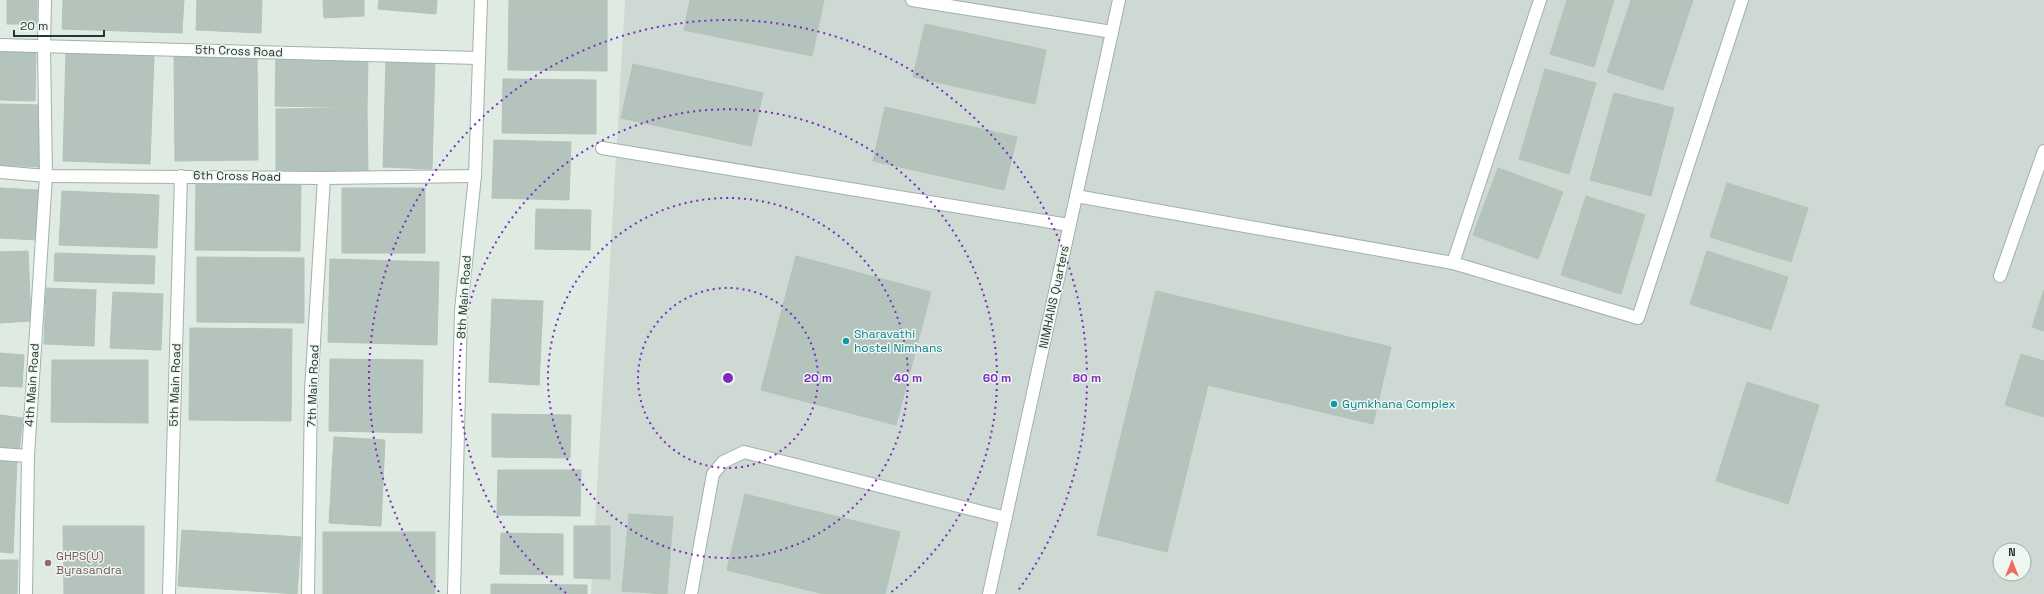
<svg xmlns="http://www.w3.org/2000/svg" width="2044" height="594" viewBox="0 0 2044 594" font-family="'Space Grotesk',sans-serif">
<style>
.built{fill:#cdd9d2;fill-rule:evenodd}
.building{fill:#b4c4bc;stroke:#b2c3ba}
.lines{fill:none;stroke-linecap:round;stroke-linejoin:round}
.minor-casing{stroke:#a2b1a9;stroke-width:14}
.minor{stroke:#fff;stroke-width:12}
.ring{fill:none;stroke:#7b2cbf;stroke-width:2;stroke-dasharray:2 4}
.culture-dot{fill:#0f9aa8;stroke:#eff6f2;stroke-width:1.5}
.education-dot{fill:#8d6e63;stroke:#eff6f2;stroke-width:1.5}
.labels{text-anchor:middle;stroke-width:3;stroke-linejoin:round;paint-order:stroke}
.street-label{font-size:12px;fill:#21392f;stroke:#eff6f2}
.culture-label{font-size:12px;fill:#0d838f;stroke:#eff6f2;text-anchor:start}
.education-label{font-size:12px;fill:#785e54;stroke:#eff6f2;text-anchor:start}
.centre{fill:#7b2cbf;stroke:#eff6f2;stroke-width:2}
.ring-label{font-size:12px;text-anchor:middle;font-weight:bold;fill:#7b2cbf;stroke:#eff6f2;stroke-width:3;stroke-linejoin:round;paint-order:stroke}
</style>
<rect width="100%" height="100%" fill="#dfeae3"/>
<path class="built" d="M625 0H2044V594H591ZM2000 550H2024V574H2000Z"/>
<g class="building">
<rect x="7" y="0" width="30" height="24"/>
<polygon points="63,0 184,0 182,33 62,29"/>
<polygon points="197,0 262,0 261,33 196,30"/>
<polygon points="323,0 364,0 364,16 324,18"/>
<polygon points="379,0 437,0 436,14 378,9"/>
<polygon points="509,0 607,0 607,71 508,70"/>
<polygon points="690,0 824,0 812,56 684,30"/>
<polygon points="1567,0 1614,0 1594,67 1550,54"/>
<polygon points="1631,0 1693,0 1663,90 1607,72"/>
<polygon points="925,24 1046,50 1035,104 913,77"/>
<polygon points="0,52 36,52 35,101 0,100"/>
<polygon points="66,52 154,55 150,164 63,161"/>
<polygon points="276,55 368,56 367,108 275,106"/>
<polygon points="257,56 258,160 175,161 174,57"/>
<polygon points="386,60 435,61 432,169 383,167"/>
<polygon points="633,64 763,93 751,146 621,118"/>
<polygon points="1545,69 1596,83 1569,174 1519,159"/>
<polygon points="503,79 596,80 596,134 502,133"/>
<polygon points="1614,93 1674,108 1651,196 1590,180"/>
<polygon points="0,104 42,105 40,167 0,165"/>
<polygon points="885,107 1017,137 1004,190 873,161"/>
<polygon points="367,108 368,171 276,172 276,109"/>
<polygon points="494,140 571,142 569,200 492,198"/>
<polygon points="1498,168 1563,192 1538,259 1473,235"/>
<polygon points="196,182 301,183 300,251 195,250"/>
<polygon points="1727,183 1808,208 1791,262 1710,237"/>
<polygon points="0,188 38,190 36,240 0,238"/>
<rect x="342" y="188" width="83" height="65"/>
<polygon points="62,191 159,195 157,248 59,245"/>
<polygon points="1586,196 1645,215 1621,294 1561,275"/>
<polygon points="536,209 591,210 590,250 535,249"/>
<polygon points="28,251 31,321 0,323 0,252"/>
<polygon points="1707,251 1788,277 1771,330 1690,304"/>
<polygon points="55,253 155,256 154,284 54,281"/>
<polygon points="796,256 931,292 896,425 761,390"/>
<polygon points="197,257 304,258 304,323 197,322"/>
<polygon points="330,259 439,262 437,345 328,342"/>
<polygon points="46,288 96,290 94,346 44,344"/>
<polygon points="2044,290 2044,331 2032,327"/>
<polygon points="1156,291 1391,347 1373,424 1208,385 1167,552 1097,535"/>
<polygon points="113,292 163,294 161,350 110,348"/>
<polygon points="492,299 543,301 539,385 489,382"/>
<polygon points="190,328 292,329 291,421 189,420"/>
<polygon points="0,353 24,355 22,387 0,386"/>
<polygon points="2021,354 2044,361 2044,417 2005,405"/>
<polygon points="330,359 423,360 422,433 329,431"/>
<polygon points="52,360 148,360 148,423 51,422"/>
<polygon points="1747,382 1819,405 1788,504 1716,481"/>
<polygon points="492,414 571,415 570,458 492,457"/>
<polygon points="0,415 23,418 19,452 0,450"/>
<polygon points="334,437 385,440 381,526 329,523"/>
<polygon points="0,460 17,461 13,553 0,552"/>
<polygon points="498,470 581,470 580,516 497,515"/>
<polygon points="745,494 900,532 885,594 824,594 727,570"/>
<polygon points="629,514 673,517 667,594 622,591"/>
<polygon points="63,526 144,526 144,594 64,594"/>
<polygon points="574,526 610,526 610,579 574,578"/>
<polygon points="182,530 301,537 297,594 178,586"/>
<rect x="323" y="532" width="112" height="62"/>
<polygon points="501,533 563,534 563,575 500,574"/>
<polygon points="0,560 18,560 17,594 0,594"/>
<polygon points="491,584 587,585 587,594 491,594"/>
</g>
<g class="lines">
<defs>
<g id="minor">
<polyline points="912,0 1112,32"/>
<polyline points="1540,0 1453,263 1638,318 1742,0"/>
<polyline points="0,45 478,58"/>
<polyline points="602,148 1069,225"/>
<polyline points="0,172 46,176 324,178 475,176"/>
<polyline points="1076,196 1453,263"/>
<polyline points="2000,276 2044,151"/>
<polyline points="0,454 28,456"/>
<polyline points="26,594 28,456 46,176 44,46 45,0"/>
<polyline points="169,594 181,176"/>
<polyline points="308,594 311,391 324,178"/>
<polyline points="454,594 461,310 475,176 481,0"/>
<polyline points="691,594 713,474 723,462 744,452 1006,518"/>
<polyline points="989,594 1119,0"/>
</g>
</defs>
<use href="#minor" class="minor-casing"/>
<use href="#minor" class="minor"/>
</g>
<g class="ring">
<circle cx="728" cy="378" r="90"/>
<circle cx="728" cy="378" r="180"/>
<path d="M566 593A269 269 0 1 1 890 593"/>
<path d="M439 592A359 359 0 1 1 1017 592"/>
</g>
<g class="culture-dot">
<circle cx="846" cy="341" r="4"/>
<circle cx="1334" cy="404" r="4"/>
</g>
<circle class="education-dot" cx="48" cy="563" r="4"/>
<g class="labels">
<g class="street-label">
<text transform="translate(239 51) rotate(2)" y="4">5th Cross Road</text>
<text transform="translate(237 176) rotate(1)" y="4">6th Cross Road</text>
<text transform="translate(464 297) rotate(-86)" y="4">8th Main Road</text>
<text transform="translate(1054 297) rotate(-78)" y="4">NIMHANS Quarters</text>
<text transform="translate(32 385) rotate(-86)" y="4">4th Main Road</text>
<text transform="translate(175 385) rotate(-88)" y="4">5th Main Road</text>
<text transform="translate(313 386) rotate(-88)" y="4">7th Main Road</text>
</g>
<g class="culture-label">
<text x="854" y="338">Sharavathi<tspan x="854" dy="14">hostel Nimhans</tspan></text>
<text x="1342" y="408">Gymkhana Complex</text>
</g>
<g class="education-label">
<text x="56" y="560">GHPS(U)<tspan x="56" dy="14">Byrasandra</tspan></text>
</g>
</g>
<circle cx="728" cy="378" r="6" class="centre"/>
<g class="ring-label">
<text x="818" y="382">20 m</text>
<text x="908" y="382">40 m</text>
<text x="997" y="382">60 m</text>
<text x="1087" y="382">80 m</text>
</g>
<g transform="translate(2012 562)"><circle r="19" fill="#eff6f2" stroke="#9daaa4"/>
<path d="M0-3L7 15L0 10L-7 15Z" fill="#ec6d5a"/>
<text y="-6" font-size="11" font-weight="bold" text-anchor="middle" fill="#21392f">N</text>
</g>
<path d="M14 30v6h90v-6" fill="none" stroke="#21392f" stroke-width="2"/>
<text x="20" y="30" font-size="12" fill="#21392f" stroke="#eff6f2" stroke-width="3" paint-order="stroke">20 m</text>
</svg>
